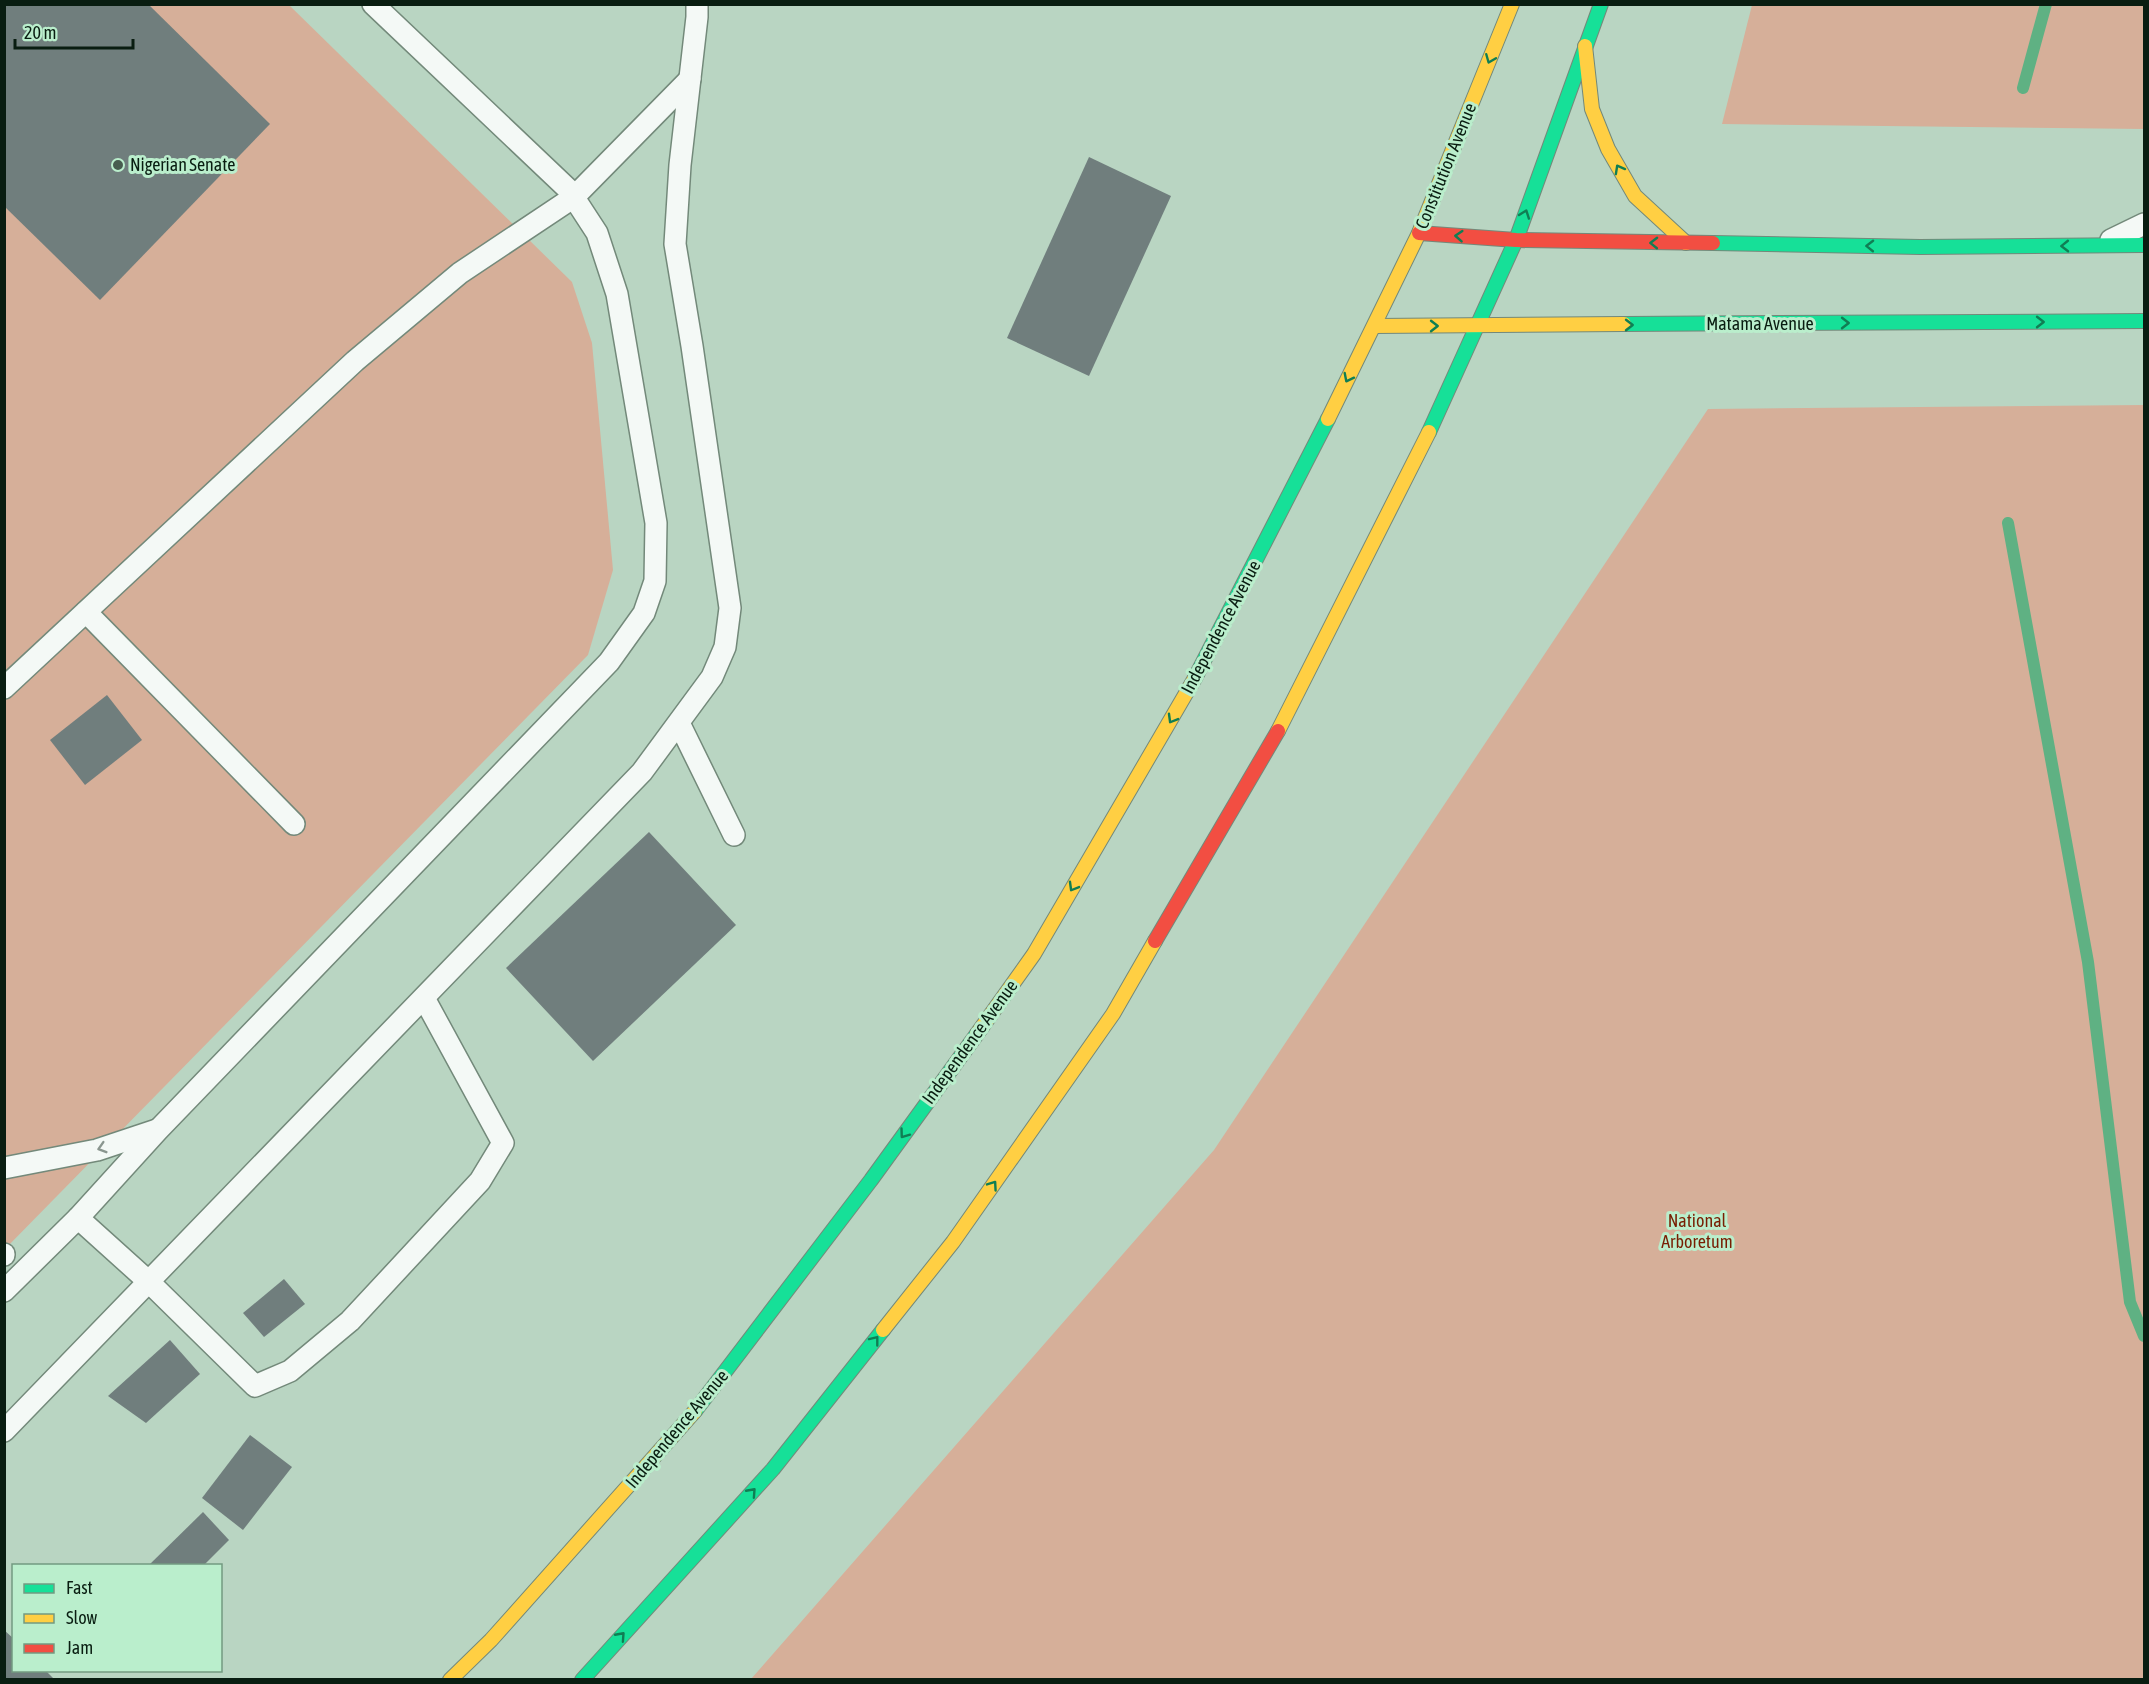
<svg xmlns="http://www.w3.org/2000/svg" width="2149" height="1684" viewBox="0 0 2149 1684" font-family="'Asap Condensed',sans-serif">
<style>
.green{fill:#d6af99}
.lines{fill:none;stroke-linecap:round;stroke-linejoin:round}
.stream{stroke:#5fb183;stroke-width:12}
.building{fill:#707e7d}
.lane-casing{stroke:#73897a;stroke-width:24}
.fast-casing{stroke:#73897a;stroke-width:16}
.slow-casing{stroke:#73897a;stroke-width:16}
.jam-casing{stroke:#73897a;stroke-width:16}
.lane{stroke:#f4f9f6;stroke-width:21}
.fast{stroke:#16e098;stroke-width:14}
.slow{stroke:#ffcf43;stroke-width:14}
.jam{stroke:#f24e42;stroke-width:14}
.oneway{stroke:#107e54}
.oneway2{stroke:#8a968f}
.poi-dot{fill:#475d4f;stroke:#baeecc;stroke-width:2}
.labels{text-anchor:middle;stroke-width:6;stroke-linejoin:round;paint-order:stroke}
.poi-label{font-size:18px;fill:#091d11;stroke:#baeecc;text-anchor:start}
.street-label{font-size:18px;fill:#091d11;stroke:#baeecc}
.park-label{font-size:18px;fill:#781e03;stroke:#baeecc}
</style>
<rect width="100%" height="100%" fill="#b9d5c2"/>
<g class="green">
<polygon points="5,5 289,5 572,282 592,343 613,570 588,655 5,1249"/>
<polygon points="1752,5 2144,5 2144,129 1722,124"/>
<polygon points="2144,405 2144,1679 751,1679 1214,1150 1708,409"/>
</g>
<g class="lines">
<g class="stream">
<polyline points="2023,88 2046,4"/>
<polyline points="2008,523 2088,962 2130,1302 2144,1336"/>
</g>
</g>
<g class="building">
<polygon points="4,4 148,4 270,124 100,300 4,206"/>
<polygon points="1089,157 1171,196 1089,376 1007,338"/>
<polygon points="107,695 142,740 85,785 50,740"/>
<polygon points="649,832 736,925 593,1061 506,968"/>
<polygon points="284,1279 305,1304 264,1337 243,1313"/>
<polygon points="170,1340 200,1374 146,1423 108,1396"/>
<polygon points="250,1435 292,1467 243,1530 202,1498"/>
<polygon points="203,1512 229,1540 203,1566 148,1566"/>
<polygon points="4,1630 14,1639 14,1670 45,1670 53,1678 52,1680 4,1680"/>
</g>
<g class="lines">
<defs>
<g id="lane">
<polyline points="2111,240 2144,224"/>
<polyline points="86,612 294,824"/>
<polyline points="4,688 355,361 460,273 574,197 690,79"/>
<polyline points="679,723 734,835"/>
<polyline points="4,1168 97,1150 157,1130"/>
<polyline points="78,1218 149,1282 255,1386 290,1371 350,1321 480,1181 503,1143 424,998"/>
<polyline points="4,1254 4,1255"/>
<polyline points="4,1291 78,1218 158,1130 609,662 644,613 655,581 656,523 617,294 597,233 569,190 373,4"/>
<polyline points="4,1431 642,772 712,677 725,647 730,608 692,346 675,244 680,165 697,17 697,4"/>
</g>
<g id="fast">
<polyline points="1713,243 1920,247 2144,245"/>
<polyline points="1624,324 2144,321"/>
<polyline points="1429,432 1516,240 1601,4"/>
<polyline points="1195,678 1328,419"/>
<polyline points="695,1411 871,1180 977,1034"/>
<polyline points="582,1680 773,1469 883,1330"/>
</g>
<g id="slow">
<polyline points="1585,46 1592,109 1608,149 1635,196 1686,243"/>
<polyline points="1375,326 1624,324"/>
<polyline points="1328,419 1419,233 1512,4"/>
<polyline points="1278,731 1429,432"/>
<polyline points="977,1034 1034,954 1195,678"/>
<polyline points="883,1330 953,1242 1113,1014 1155,941"/>
<polyline points="450,1680 491,1640 695,1411"/>
</g>
<g id="jam">
<polyline points="1419,233 1516,240 1713,243"/>
<polyline points="1155,941 1278,731"/>
</g>
</defs>
<use href="#lane" class="lane-casing"/>
<use href="#fast" class="fast-casing"/>
<use href="#slow" class="slow-casing"/>
<use href="#jam" class="jam-casing"/>
<use href="#lane" class="lane"/>
<use href="#fast" class="fast"/>
<use href="#slow" class="slow"/>
<use href="#jam" class="jam"/>
</g>
<defs><path id="oneway-chevron" d="M-2-3.5L2.5 0L-2 3.5" fill="none" stroke-width="1.6" stroke-linecap="round" stroke-linejoin="round" transform="scale(1.5)"/></defs>
<g class="oneway">
<use href="#oneway-chevron" transform="translate(1490 59) rotate(112)"/>
<use href="#oneway-chevron" transform="translate(1619 169) rotate(-119)"/>
<use href="#oneway-chevron" transform="translate(1525 214) rotate(-70)"/>
<use href="#oneway-chevron" transform="translate(1459 236) rotate(-176)"/>
<use href="#oneway-chevron" transform="translate(1654 243) rotate(-179)"/>
<use href="#oneway-chevron" transform="translate(1870 246) rotate(-179)"/>
<use href="#oneway-chevron" transform="translate(2065 246) rotate(179)"/>
<use href="#oneway-chevron" transform="translate(2040 322)"/>
<use href="#oneway-chevron" transform="translate(1845 323)"/>
<use href="#oneway-chevron" transform="translate(1629 325)"/>
<use href="#oneway-chevron" transform="translate(1434 326)"/>
<use href="#oneway-chevron" transform="translate(1348 378) rotate(117)"/>
<use href="#oneway-chevron" transform="translate(1172 719) rotate(120)"/>
<use href="#oneway-chevron" transform="translate(1073 887) rotate(120)"/>
<use href="#oneway-chevron" transform="translate(904 1134) rotate(126)"/>
<use href="#oneway-chevron" transform="translate(993 1185) rotate(-55)"/>
<use href="#oneway-chevron" transform="translate(875 1340) rotate(-52)"/>
<use href="#oneway-chevron" transform="translate(752 1492) rotate(-48)"/>
<use href="#oneway-chevron" transform="translate(621 1636) rotate(-48)"/>
</g>
<use class="oneway2" href="#oneway-chevron" transform="translate(102 1148) rotate(163)"/>
<circle class="poi-dot" cx="118" cy="165" r="6"/>
<g class="labels">
<g class="poi-label">
<text x="130" y="171">Nigerian Senate</text>
</g>
<g class="street-label">
<text transform="translate(1446 166) rotate(-68)" y="6">Constitution Avenue</text>
<text x="1760" y="330">Matama Avenue</text>
<text transform="translate(1221 627) rotate(-62)" y="6">Independence Avenue</text>
<text transform="translate(970 1042) rotate(-54)" y="6">Independence Avenue</text>
<text transform="translate(677 1429) rotate(-50)" y="6">Independence Avenue</text>
</g>
<g class="park-label">
<text x="1697" y="1227">National<tspan x="1697" dy="21">Arboretum</tspan></text>
</g>
</g>
<rect width="2149" height="1684" fill="none" stroke="#091d11" stroke-width="12"/>
<rect x="12" y="1564" width="210" height="108" fill="#baeecc" stroke="#739a81" stroke-width="1.5"/>
<rect x="24" y="1584" width="30" height="9" fill="#16e098" stroke="#739a81" stroke-width="1.5"/>
<text x="66" y="1594" font-size="18" fill="#091d11">Fast</text>
<rect x="24" y="1614" width="30" height="9" fill="#ffcf43" stroke="#739a81" stroke-width="1.5"/>
<text x="66" y="1624" font-size="18" fill="#091d11">Slow</text>
<rect x="24" y="1644" width="30" height="9" fill="#f24e42" stroke="#739a81" stroke-width="1.5"/>
<text x="66" y="1654" font-size="18" fill="#091d11">Jam</text>
<path d="M15 39v9h118v-9" fill="none" stroke="#091d11" stroke-width="3"/>
<text x="24" y="39" font-size="18" fill="#091d11" stroke="#baeecc" stroke-width="4.5" paint-order="stroke">20 m</text>
</svg>
